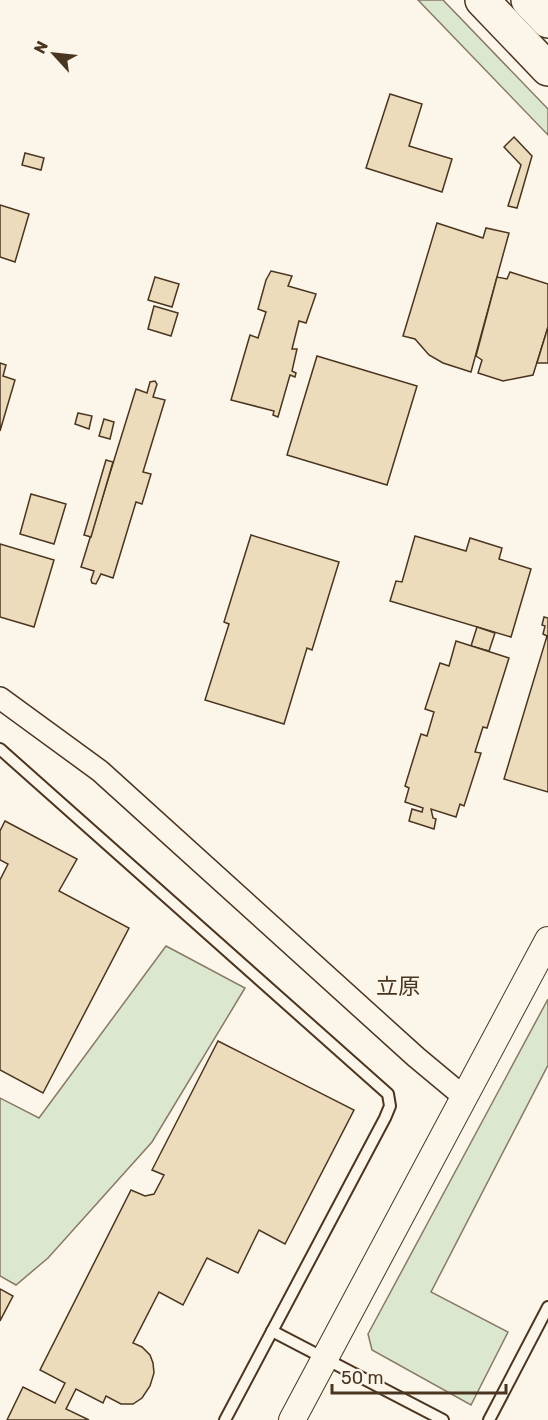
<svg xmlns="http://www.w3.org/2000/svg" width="548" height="1420" viewBox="0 0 548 1420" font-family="Rubik,'Noto Sans JP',sans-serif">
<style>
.green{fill:#dce7d0;stroke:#887966;stroke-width:1.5}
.building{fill:#ecdcbc;stroke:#4a3520;stroke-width:1.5}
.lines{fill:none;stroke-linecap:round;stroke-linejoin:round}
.service-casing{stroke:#4a3520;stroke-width:14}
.minor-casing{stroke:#4a3520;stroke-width:24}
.tertiary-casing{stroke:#4a3520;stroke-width:28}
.trunk-casing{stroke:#4a3520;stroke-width:36}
.service{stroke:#fbf6e9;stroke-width:10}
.minor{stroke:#fbf6e9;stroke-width:21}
.tertiary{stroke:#fbf6e9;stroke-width:26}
.trunk{stroke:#fbf6e9;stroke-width:33}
.labels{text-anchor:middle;stroke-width:4.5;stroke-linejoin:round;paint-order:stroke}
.quarter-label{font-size:22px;fill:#4a3520;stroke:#fbf6e9}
</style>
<rect width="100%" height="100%" fill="#fbf6e9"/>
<g class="green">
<polygon points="418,0 443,0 548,109 548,135"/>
<polygon points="166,946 245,988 152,1142 48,1258 16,1285 0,1276 0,1098 39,1118"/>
<polygon points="548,999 548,1065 431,1292 508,1332 471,1405 372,1350 368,1334"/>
</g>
<g class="building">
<polygon points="390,94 422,104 409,146 452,159 442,192 366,168"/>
<polygon points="514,137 532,156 517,208 508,206 521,165 504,147"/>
<polygon points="25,153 44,158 41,170 22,165"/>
<polygon points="0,205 29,214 15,262 0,257"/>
<polygon points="437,223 483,238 486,228 509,233 471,372 443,363 429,355 415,339 403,336"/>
<polygon points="271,271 292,276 288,286 316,294 306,323 299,321 292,349 297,349 292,371 296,373 295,377 290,375 278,417 273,415 274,411 231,400 250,335 258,338 266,312 258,309 266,280"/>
<polygon points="510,272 548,284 548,327 533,375 503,381 478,373 482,360 476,356 497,277 507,279"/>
<polygon points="155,277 179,284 172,307 148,300"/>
<polygon points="154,306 178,313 171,336 148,329"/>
<polygon points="548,327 548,363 537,363"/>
<polygon points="317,356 417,386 387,485 287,455"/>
<polygon points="0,363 6,365 3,376 15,380 0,431"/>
<polygon points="155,381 157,384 153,397 165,400 143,472 151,474 142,504 136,502 113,578 101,574 96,584 92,583 91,580 94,571 81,567 136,389 147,393 150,382"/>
<polygon points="78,413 92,416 89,429 75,424"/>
<polygon points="104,419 114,422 110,439 99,436"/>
<polygon points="106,460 113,462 91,537 84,535"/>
<polygon points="31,494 66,504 54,544 20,534"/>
<polygon points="251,535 339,562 312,650 307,648 284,724 205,700 229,624 224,622"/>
<polygon points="415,536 466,551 470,538 502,548 499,559 531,569 511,637 390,601 396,581 402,582"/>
<polygon points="0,544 54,560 34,627 0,617"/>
<polygon points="544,617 548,618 548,792 504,779 547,636 543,634 545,626 542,625"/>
<polygon points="477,627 495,633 489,651 471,646"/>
<polygon points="456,641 509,658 487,728 483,727 475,752 481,753 464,806 460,804 456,817 431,809 433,818 436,819 434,829 409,821 412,809 422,812 423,808 405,802 409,788 405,786 421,734 427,736 434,712 425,709 440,663 449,666"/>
<polygon points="5,821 77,859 59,891 129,928 43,1093 0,1070 0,880 8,864 0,860 0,831"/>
<polygon points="218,1041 354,1110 285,1244 259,1230 238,1273 207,1258 183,1305 159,1292 133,1343 142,1347 150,1355 153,1363 154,1373 150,1386 142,1398 133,1404 121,1404 106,1396 103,1403 76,1389 66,1409 89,1420 7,1420 23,1387 55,1403 65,1383 40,1370 131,1190 145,1196 154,1194 164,1175 152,1170"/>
<polygon points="0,1289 13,1296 0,1321"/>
</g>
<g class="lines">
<defs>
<g id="service">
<polyline points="0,749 388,1094 390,1106 385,1118 225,1420"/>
<polyline points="272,1331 443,1420"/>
<polyline points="489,1420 548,1307"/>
</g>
<polyline id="minor" points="0,698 100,771 416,1057 464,1097"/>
<polyline id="tertiary" points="292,1420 548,940"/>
<g id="trunk">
<polyline points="482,0 548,69"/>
<polyline points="528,0 548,21"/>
</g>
</defs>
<use href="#service" class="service-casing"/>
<use href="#minor" class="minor-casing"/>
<use href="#tertiary" class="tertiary-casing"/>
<use href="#trunk" class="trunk-casing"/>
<use href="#service" class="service"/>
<use href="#minor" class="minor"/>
<use href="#tertiary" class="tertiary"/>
<use href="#trunk" class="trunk"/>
</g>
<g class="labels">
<g class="quarter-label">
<text x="398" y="994">立原</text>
</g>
</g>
<g transform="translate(54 54) rotate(297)" stroke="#fbf6e9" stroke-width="4.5" paint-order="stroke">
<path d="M0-4.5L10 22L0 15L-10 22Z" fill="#4a3520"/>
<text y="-9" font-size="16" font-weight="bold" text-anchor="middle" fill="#4a3520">N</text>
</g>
<path d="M332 1384v9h174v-9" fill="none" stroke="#4a3520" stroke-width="3"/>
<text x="341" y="1384" font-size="18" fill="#4a3520" stroke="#fbf6e9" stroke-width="4.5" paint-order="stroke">50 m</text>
</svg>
